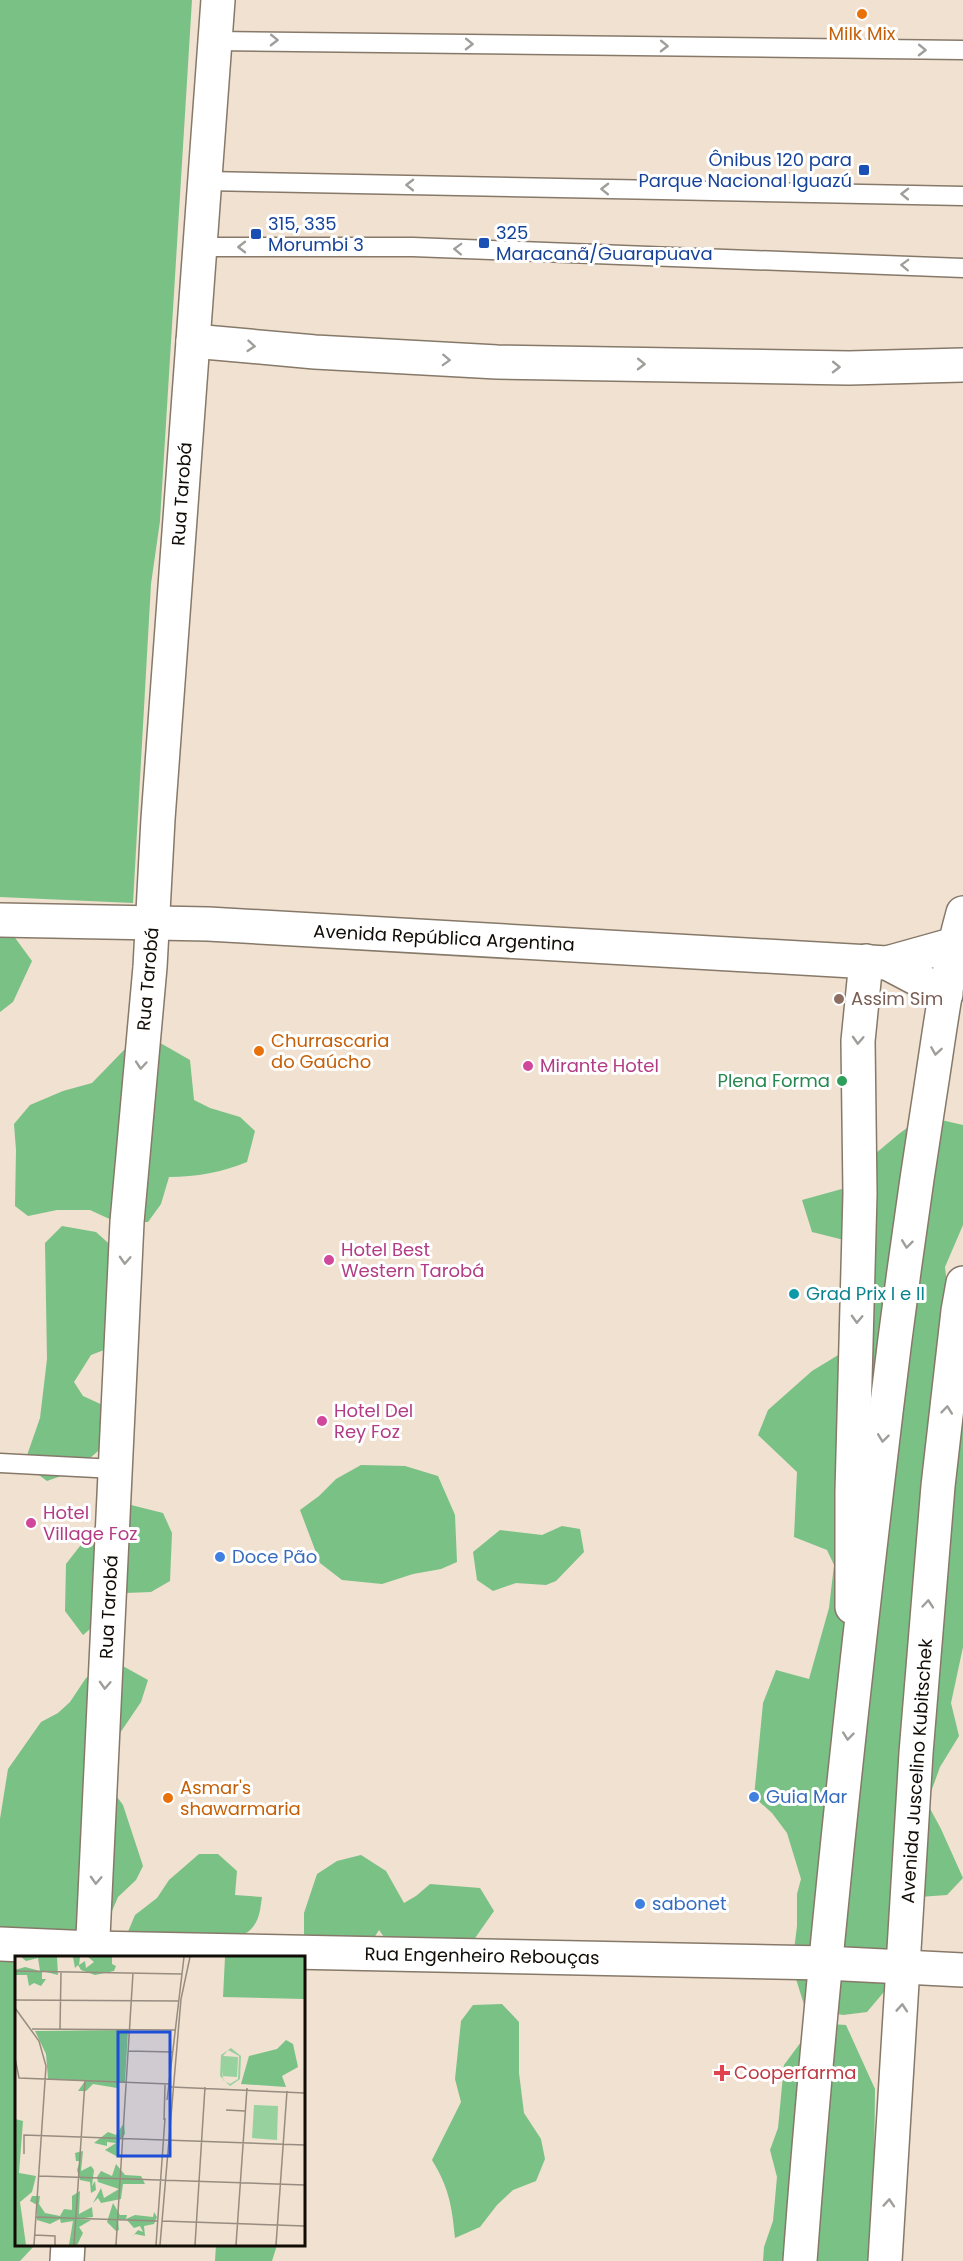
<svg xmlns="http://www.w3.org/2000/svg" width="963" height="2261" viewBox="0 0 963 2261" font-family="Poppins,sans-serif">
<style>
.forest{fill:#7ac185}
.lines{fill:none;stroke-linecap:round;stroke-linejoin:round}
.service-casing{stroke:#867969;stroke-width:21}
.minor-casing{stroke:#867969;stroke-width:36}
.tertiary-casing{stroke:#867969;stroke-width:36}
.primary-casing{stroke:#867969;stroke-width:36}
.service{stroke:#fff;stroke-width:18}
.minor{stroke:#fff;stroke-width:33}
.tertiary{stroke:#fff;stroke-width:33}
.primary{stroke:#fff;stroke-width:33}
.oneway{stroke:#a09e9b}
.food-dot{fill:#e8710a;stroke:#fff;stroke-width:2}
.transit-dot{fill:#1a4fb4;stroke:#fff;stroke-width:2}
.education-dot{fill:#8d6e63;stroke:#fff;stroke-width:2}
.hotel-dot{fill:#d1479c;stroke:#fff;stroke-width:2}
.leisure-dot{fill:#2e9e5b;stroke:#fff;stroke-width:2}
.culture-dot{fill:#0f9aa8;stroke:#fff;stroke-width:2}
.shop-dot{fill:#3f7fe0;stroke:#fff;stroke-width:2}
.health-dot{fill:#e0444e;stroke:#fff;stroke-width:2}
.labels{text-anchor:middle;stroke-width:6;stroke-linejoin:round;paint-order:stroke}
.food-label{font-size:18px;fill:#c56008;stroke:#fff;text-anchor:start}
.transit-label{font-size:18px;fill:#164399;stroke:#fff;text-anchor:start}
.street-label{font-size:18px;fill:#110c06;stroke:#fff}
.education-label{font-size:18px;fill:#785e54;stroke:#fff;text-anchor:start}
.hotel-label{font-size:18px;fill:#b23c85;stroke:#fff;text-anchor:start}
.leisure-label{font-size:18px;fill:#27864d;stroke:#fff;text-anchor:end}
.culture-label{font-size:18px;fill:#0d838f;stroke:#fff;text-anchor:start}
.shop-label{font-size:18px;fill:#366cbe;stroke:#fff;text-anchor:start}
.health-label{font-size:18px;fill:#be3a42;stroke:#fff;text-anchor:start}
.inset-road{fill:none;stroke:#978c7f;stroke-width:1.5}
.view{fill:#1d4ed8;fill-opacity:0.15;stroke:#1d4ed8;stroke-width:3}
.inset-edge{fill:none;stroke:#110c06;stroke-width:3}
</style>
<rect width="100%" height="100%" fill="#f0e1d0"/>
<g class="forest">
<polygon points="0,0 192,0 160,521 151,584 133,903 0,897"/>
<polygon points="0,920 2,920 32,961 13,1002 0,1012"/>
<path d="M148 1036 190 1060 194 1100 210 1108 240 1117 255 1131 247 1162C223 1172 196 1177 169 1177L161 1204 148 1222H116L90 1210H57L28 1216 15 1206 16 1150 14 1124 30 1105 63 1091 92 1083 124 1050Z"/>
<polygon points="924,1116 963,1125 963,1225 945,1267 950,1310 963,1334 963,1647 951,1703 959,1736 940,1767 927,1803 941,1829 963,1878 947,1895 919,1897 894,1980 867,2012 843,2015 805,2008 792,1966 797,1926 797,1894 801,1879 787,1833 772,1813 754,1797 763,1703 776,1670 809,1679 829,1608 834,1565 827,1550 794,1537 797,1472 758,1435 768,1410 812,1371 853,1346 852,1242 812,1232 802,1200 849,1187 851,1174 900,1133"/>
<polygon points="62,1226 96,1232 116,1250 117,1345 91,1355 74,1382 83,1396 107,1407 113,1434 97,1452 75,1471 47,1481 24,1464 40,1418 47,1359 45,1243"/>
<polygon points="361,1465 405,1466 438,1476 455,1515 457,1562 441,1569 413,1574 382,1584 342,1580 320,1563 300,1510 319,1496 336,1479"/>
<polygon points="131,1505 163,1513 172,1533 170,1581 151,1592 125,1593 107,1615 83,1635 65,1611 66,1564 87,1537 107,1516"/>
<polygon points="562,1526 580,1529 584,1552 556,1581 546,1585 516,1583 493,1591 477,1580 473,1552 500,1530 542,1535"/>
<polygon points="121,1665 148,1680 141,1702 118,1736 106,1782 123,1805 143,1866 136,1880 118,1897 106,1925 16,1958 16,2244 35,2245 20,2261 0,2261 0,1819 8,1769 41,1722 58,1713 70,1702 86,1678 96,1672"/>
<path d="M199 1854H218L237 1871 235 1895 262 1897C260 1910 260 1921 249 1931 236 1943 149 1935 127 1934L135 1915 157 1898 169 1880Z"/>
<polygon points="361,1855 386,1871 404,1903 416,1896 430,1884 480,1888 494,1911 473,1941 389,1944 379,1930 367,1949 304,1941 304,1913 317,1874 337,1861"/>
<path d="M502 2004 519 2022V2073L524 2113 541 2139 545 2159 536 2181 513 2190 497 2205 480 2227 455 2238C452 2206 449 2188 432 2160L461 2102 455 2079 461 2021 473 2005Z"/>
<polygon points="815,2023 846,2025 875,2089 873,2261 763,2261 764,2247 773,2221 777,2177 770,2150 778,2128 784,2065"/>
<polygon points="216,2245 216,2244 277,2245 272,2261 215,2261"/>
</g>
<g class="lines">
<defs>
<g id="service">
<polyline points="215,41 963,50"/>
<polyline points="205,181 963,196"/>
<polyline points="201,247 413,247 963,268"/>
<polyline points="0,1463 115,1469"/>
</g>
<g id="minor">
<polyline points="193,341 315,352 497,362 849,368 963,365"/>
<polyline points="852,1607 852,1492 860,1194 858,1041 866,961"/>
<polyline points="0,1944 93,1948 825,1963 963,1970"/>
<polyline points="92,1958 127,1222 150,967 158,819 218,0"/>
<polyline points="67,2261 68,2244"/>
</g>
<g id="tertiary">
<polyline points="0,920 208,924 887,963 955,944"/>
<polyline points="887,963 946,994"/>
</g>
<g id="primary">
<path d="M800 2261C821 1977 852 1695 886 1412 899 1303 914 1195 931 1087 940 1029 947 970 963 913"/>
<polyline points="885,2261 916,1753 938,1486 958,1311 963,1283"/>
</g>
</defs>
<use href="#service" class="service-casing"/>
<use href="#minor" class="minor-casing"/>
<use href="#tertiary" class="tertiary-casing"/>
<use href="#primary" class="primary-casing"/>
<use href="#service" class="service"/>
<use href="#minor" class="minor"/>
<use href="#tertiary" class="tertiary"/>
<use href="#primary" class="primary"/>
</g>
<defs><path id="oneway-chevron" d="M-2-3.5L2.5 0L-2 3.5" fill="none" stroke-width="1.6" stroke-linecap="round" stroke-linejoin="round" transform="scale(1.5)"/></defs>
<g class="oneway">
<use href="#oneway-chevron" transform="translate(274 40) rotate(1)"/>
<use href="#oneway-chevron" transform="translate(469 44) rotate(1)"/>
<use href="#oneway-chevron" transform="translate(664 46) rotate(1)"/>
<use href="#oneway-chevron" transform="translate(922 50) rotate(1)"/>
<use href="#oneway-chevron" transform="translate(410 185) rotate(-179)"/>
<use href="#oneway-chevron" transform="translate(605 189) rotate(-179)"/>
<use href="#oneway-chevron" transform="translate(905 194) rotate(-179)"/>
<use href="#oneway-chevron" transform="translate(242 247) rotate(180)"/>
<use href="#oneway-chevron" transform="translate(458 249) rotate(-178)"/>
<use href="#oneway-chevron" transform="translate(905 265) rotate(-178)"/>
<use href="#oneway-chevron" transform="translate(251 346) rotate(5)"/>
<use href="#oneway-chevron" transform="translate(446 360) rotate(2)"/>
<use href="#oneway-chevron" transform="translate(641 364) rotate(1)"/>
<use href="#oneway-chevron" transform="translate(836 367) rotate(1)"/>
<use href="#oneway-chevron" transform="translate(858 1040) rotate(93)"/>
<use href="#oneway-chevron" transform="translate(936 1051) rotate(99)"/>
<use href="#oneway-chevron" transform="translate(141 1065) rotate(95)"/>
<use href="#oneway-chevron" transform="translate(907 1244) rotate(97)"/>
<use href="#oneway-chevron" transform="translate(125 1260) rotate(93)"/>
<use href="#oneway-chevron" transform="translate(857 1319) rotate(92)"/>
<use href="#oneway-chevron" transform="translate(947 1410) rotate(-84)"/>
<use href="#oneway-chevron" transform="translate(883 1438) rotate(97)"/>
<use href="#oneway-chevron" transform="translate(928 1604) rotate(-85)"/>
<use href="#oneway-chevron" transform="translate(105 1685) rotate(93)"/>
<use href="#oneway-chevron" transform="translate(848 1736) rotate(96)"/>
<use href="#oneway-chevron" transform="translate(96 1880) rotate(93)"/>
<use href="#oneway-chevron" transform="translate(902 2008) rotate(-86)"/>
<use href="#oneway-chevron" transform="translate(889 2203) rotate(-86)"/>
</g>
<g class="food-dot">
<circle cx="862" cy="14" r="6"/>
<circle cx="259" cy="1051" r="6"/>
<circle cx="168" cy="1798" r="6"/>
</g>
<g class="transit-dot">
<rect x="858" y="164" width="12" height="12" rx="3"/>
<rect x="250" y="228" width="12" height="12" rx="3"/>
<rect x="478" y="237" width="12" height="12" rx="3"/>
</g>
<circle class="education-dot" cx="839" cy="999" r="6"/>
<g class="hotel-dot">
<circle cx="528" cy="1066" r="6"/>
<circle cx="329" cy="1260" r="6"/>
<circle cx="322" cy="1421" r="6"/>
<circle cx="31" cy="1523" r="6"/>
</g>
<circle class="leisure-dot" cx="842" cy="1081" r="6"/>
<circle class="culture-dot" cx="794" cy="1294" r="6"/>
<g class="shop-dot">
<circle cx="220" cy="1557" r="6"/>
<circle cx="754" cy="1797" r="6"/>
<circle cx="640" cy="1904" r="6"/>
</g>
<path class="health-dot" d="M719 2064h6v6h6v6h-6v6h-6v-6h-6v-6h6z"/>
<g class="labels">
<g class="food-label">
<text x="862" y="40" text-anchor="middle">Milk Mix</text>
<text x="271" y="1047">Churrascaria<tspan x="271" dy="21">do Gaúcho</tspan></text>
<text x="180" y="1794">Asmar's<tspan x="180" dy="21">shawarmaria</tspan></text>
</g>
<g class="transit-label">
<text x="852" y="166" text-anchor="end">Ônibus 120 para<tspan x="852" dy="21">Parque Nacional Iguazú</tspan></text>
<text x="268" y="230">315, 335<tspan x="268" dy="21">Morumbi 3</tspan></text>
<text x="496" y="239">325<tspan x="496" dy="21">Maracanã/Guarapuava</tspan></text>
</g>
<g class="street-label">
<text transform="translate(182 494) rotate(-86)" y="6">Rua Tarobá</text>
<text transform="translate(444 938) rotate(3)" y="6">Avenida República Argentina</text>
<text transform="translate(148 979) rotate(-85)" y="6">Rua Tarobá</text>
<text transform="translate(109 1607) rotate(-87)" y="6">Rua Tarobá</text>
<text transform="translate(917 1771) rotate(-86)" y="6">Avenida Juscelino Kubitschek</text>
<text transform="translate(482 1956) rotate(1)" y="6">Rua Engenheiro Rebouças</text>
</g>
<g class="education-label">
<text x="851" y="1005">Assim Sim</text>
</g>
<g class="hotel-label">
<text x="540" y="1072">Mirante Hotel</text>
<text x="341" y="1256">Hotel Best<tspan x="341" dy="21">Western Tarobá</tspan></text>
<text x="334" y="1417">Hotel Del<tspan x="334" dy="21">Rey Foz</tspan></text>
<text x="43" y="1519">Hotel<tspan x="43" dy="21">Village Foz</tspan></text>
</g>
<g class="leisure-label">
<text x="830" y="1087">Plena Forma</text>
</g>
<g class="culture-label">
<text x="806" y="1300">Grad Prix I e II</text>
</g>
<g class="shop-label">
<text x="232" y="1563">Doce Pão</text>
<text x="766" y="1803">Guia Mar</text>
<text x="652" y="1910">sabonet</text>
</g>
<g class="health-label">
<text x="734" y="2079">Cooperfarma</text>
</g>
</g>
<g transform="translate(15 1956)">
<rect width="290" height="290" fill="#f0e1d0"/>
<path d="M216 92 226 100 225 123 215 130 205 120 206 99ZM213 94 224 100 223 123 215 128 208 124 207 115V120L222 121 223 101 208 100ZM239 149 263 150 262 184 237 182Z" fill="#96d19e" fill-rule="evenodd"/>
<path d="M6 1H42L43 19 27 15V23H31L26 30 19 27 14 30 12 19H0V14L10 11 25 15 23 2 11 5ZM58 1H65L64 9 70 5 71 12 79 6 73 1H97V8L101 10 99 15 80 19 66 14 63 9 60 12ZM210 1H289V43L208 41ZM113 74 110 126 103 127 102 132 78 128 71 135H63L70 125 33 123 31 98 20 75ZM271 84 278 88 283 111 267 120 271 131 226 128 234 100 262 93ZM0 163 8 165 4 217 21 220 17 236 5 246 11 289H0ZM109 167 110 178 105 184 103 201 90 194 101 187 92 186V190L79 187 93 176 101 179ZM68 195 66 215 76 210 79 214 77 230 80 225 81 234 76 237 75 226 65 224 62 214 65 205H61L60 197ZM101 208 110 219 126 220 130 228H108L106 243 86 247 83 242 78 247 86 232 89 242 104 233 83 226 82 221 86 215 97 220ZM65 235 64 258 77 251 78 261 62 263 76 264 64 271 68 277 62 289H54L58 265 46 267 45 263 35 268 22 264V249L15 245 17 240H25L24 248 30 257 45 260 49 253 57 254V240ZM98 247 105 259H112L111 263 120 259 138 261 139 256 142 261 139 268 129 270 130 280 120 278 117 281 123 274 128 276 125 270 119 272 111 263 103 264 104 274 101 275 92 266Z" fill="#7ac185"/>
<path class="inset-road" d="M0 15 167 18M0 44 164 45M0 52 24 85 31 110 19 289M17 73 160 74M45 73 46 16M113 95 157 96M0 102 4 122 154 128M156 131 290 137M152 144 169 1M211 154 230 155M149 164 150 129M9 198V179L290 189M24 220 290 229M21 261 142 265M147 265 290 270M19 279 40 280V289M59 289 70 125M101 289 118 17M141 289 150 162M145 289 166 43 175 1M180 289 190 131M221 289 232 132M261 289 272 135"/>
<path class="view" d="M103 76H155V200H103Z"/>
<rect width="290" height="290" class="inset-edge"/>
</g>
</svg>
